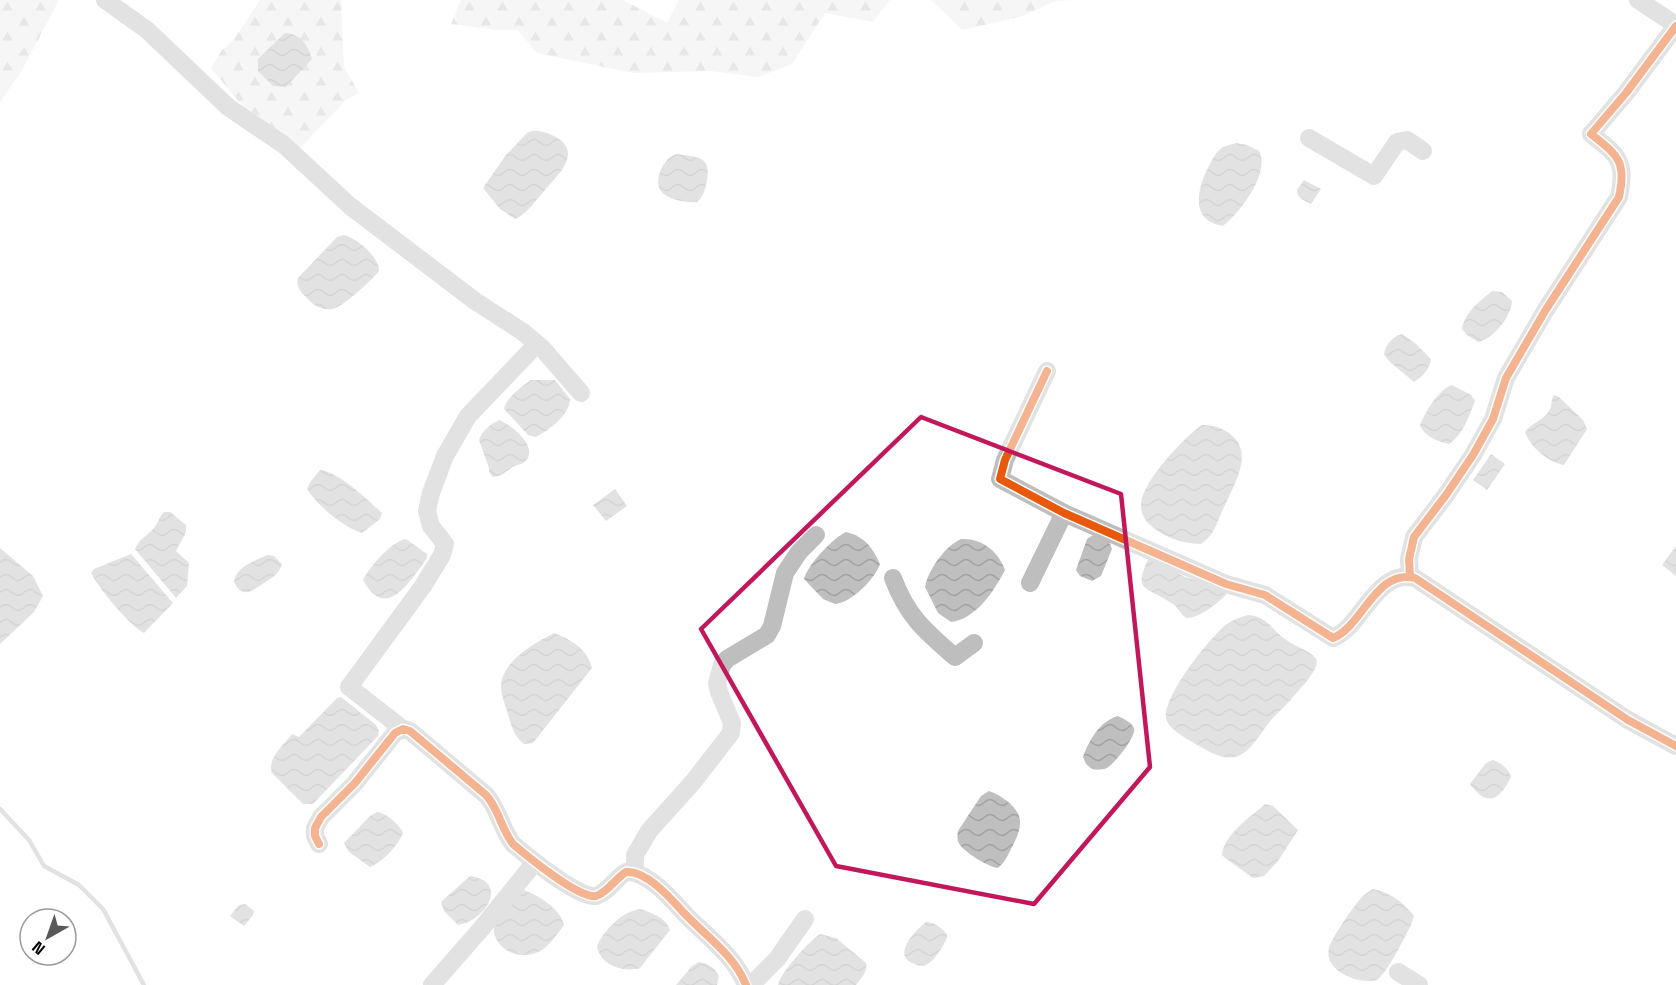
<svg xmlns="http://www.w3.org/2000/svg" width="1676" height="985" viewBox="0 0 1676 985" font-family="'Space Grotesk',sans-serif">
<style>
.forest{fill:url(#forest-firs)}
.water{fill:url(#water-waves)}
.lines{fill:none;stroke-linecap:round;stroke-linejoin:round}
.stream{stroke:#bfbfbf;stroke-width:4.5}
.street{stroke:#bebebe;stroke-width:18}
.cycleway-casing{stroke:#fff;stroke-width:11}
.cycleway{stroke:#e8590c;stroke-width:8}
.marked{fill:none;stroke:#c2185b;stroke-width:4.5;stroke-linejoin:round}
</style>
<defs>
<pattern id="forest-firs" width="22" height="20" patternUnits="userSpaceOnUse" patternTransform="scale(1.5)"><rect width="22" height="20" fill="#ececec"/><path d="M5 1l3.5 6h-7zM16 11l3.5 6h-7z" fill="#c9c9c9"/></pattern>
<pattern id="water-waves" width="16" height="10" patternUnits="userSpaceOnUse" patternTransform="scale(1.5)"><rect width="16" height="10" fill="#bfbfbf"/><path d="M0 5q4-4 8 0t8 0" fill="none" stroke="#a2a2a2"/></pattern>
</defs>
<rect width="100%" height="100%" fill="#fff"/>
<g class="forest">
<polygon points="0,0 59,0 21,72 0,102"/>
<polygon points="260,0 341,0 344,67 359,93 346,100 300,148 240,103 211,68 222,50 233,41"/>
<polygon points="461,0 623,0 667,23 679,0 890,0 873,22 825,13 792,64 758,77 711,71 633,73 537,53 518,30 496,30 451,24"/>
<polygon points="931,0 1075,0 1055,1 1023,16 962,30"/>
</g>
<g class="water">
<path d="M285 33C301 34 308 45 312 59L286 87 273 86 258 71V59Z"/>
<path d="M532 131C541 130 551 134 559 139 581 155 557 176 545 190 536 200 527 214 515 219L500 209 483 188 506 155 527 133Z"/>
<path d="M1237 143 1247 145 1259 151C1271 173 1239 214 1223 226 1193 221 1196 196 1205 174 1210 164 1214 153 1223 147 1228 145 1232 144 1237 143Z"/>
<path d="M676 154C695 157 712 155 707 180 705 189 704 196 697 202 687 203 667 200 661 191 653 179 664 158 676 154Z"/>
<path d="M1304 180 1321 189 1311 204C1305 201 1297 198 1297 190Z"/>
<path d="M344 235C357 238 380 258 379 271 372 280 342 308 332 309 321 310 314 306 307 298 300 292 296 287 298 278L337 237Z"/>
<path d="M1492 291 1502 292 1512 301C1511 317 1494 338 1478 342L1467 335 1462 329C1465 312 1479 302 1492 291Z"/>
<path d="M1402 334 1416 344 1431 359C1430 369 1422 377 1414 382L1390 362 1384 354C1386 344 1392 337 1402 334Z"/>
<path d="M531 380H555L570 399C570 414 549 431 535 437L528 435 504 409C506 398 521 387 531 380Z"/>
<path d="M1452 385 1471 395 1475 401C1469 416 1463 435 1449 444 1438 442 1423 435 1420 425 1426 411 1438 390 1452 385Z"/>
<path d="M1554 395 1559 397 1583 420 1587 429 1564 465C1549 463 1530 447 1525 432 1531 423 1545 420 1550 409 1552 404 1551 400 1554 395Z"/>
<path d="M499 420C510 424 537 445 527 459 524 464 519 464 515 466 507 470 503 476 493 477L489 472V468L479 440C483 430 489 425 499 420Z"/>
<path d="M1202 425C1212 425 1220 427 1229 433 1255 452 1235 482 1225 505 1217 520 1216 534 1201 544 1187 544 1173 540 1161 533 1151 527 1140 518 1141 504 1142 482 1184 437 1202 425Z"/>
<polygon points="1491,454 1505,464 1487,490 1473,480"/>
<path d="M320 470C339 472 368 500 382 513L380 519 362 533C344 528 317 505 307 489L311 481Z"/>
<polygon points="615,489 627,506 606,521 593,505"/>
<path d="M164 512H170L186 525V532L176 551 189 563 187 586 176 598 135 549C139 538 150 535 156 525 159 521 159 517 164 512Z"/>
<path d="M846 532C865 537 872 547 880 564 875 579 851 603 835 604L823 599 804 579C807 565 834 537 846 532Z"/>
<polygon points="1093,535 1109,541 1112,549 1101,576 1092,581 1080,576 1076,570 1087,539"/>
<path d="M406 539 427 554V558C422 566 416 573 410 581 393 602 378 607 363 580 370 566 392 541 406 539Z"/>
<path d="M961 539C982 538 998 551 1005 570 994 591 976 619 951 622L938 613 925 587C928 570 945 546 961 539Z"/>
<polygon points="1676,546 1676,576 1662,565"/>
<polygon points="0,548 33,576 43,596 34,612 0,644"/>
<path d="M131 554 173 603 144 633C131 627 98 588 91 573L94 569Z"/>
<path d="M267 555 274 556 282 564C279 575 270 579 261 585 250 593 241 597 234 582 236 566 255 561 267 555Z"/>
<path d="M1150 556 1185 577 1226 590V595C1218 603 1198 619 1186 618 1181 614 1178 608 1173 604 1147 586 1131 593 1150 556Z"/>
<path d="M1248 615C1267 616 1271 629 1285 639 1293 646 1310 650 1316 659 1321 668 1299 690 1293 697 1287 705 1278 712 1271 720 1252 744 1243 770 1208 751 1198 745 1167 730 1166 718 1163 696 1210 637 1227 624 1234 619 1241 617 1248 615Z"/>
<path d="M554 633C571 640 587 648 592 668L533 743 524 744C513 736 511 724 507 711 504 701 499 690 502 679 509 657 535 643 554 633Z"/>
<path d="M341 697 376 725 379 731 378 736 313 804H303L272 773C267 758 283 746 292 734L299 737 337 698Z"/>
<path d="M1118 716C1124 719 1131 722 1134 728 1137 736 1114 764 1107 768 1102 770 1097 770 1092 769L1086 764 1083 757C1089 740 1100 721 1118 716Z"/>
<path d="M1493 760C1501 763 1509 769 1511 777 1500 800 1487 808 1470 784L1486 763Z"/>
<path d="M989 791C1001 795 1021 808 1020 823 1020 832 1015 841 1011 849 1007 857 1004 863 998 868 988 867 966 853 960 845 957 841 957 836 958 831L981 796Z"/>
<path d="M1265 804 1273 806 1298 830 1278 861 1264 876 1253 878 1225 858 1222 855C1224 834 1251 817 1265 804Z"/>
<path d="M377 812C386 813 399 824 403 833 398 845 383 862 370 867L349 852 344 843 370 816Z"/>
<path d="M470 876C511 882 484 922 458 925L444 911 441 902Z"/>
<path d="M1373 889C1390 892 1404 903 1414 916L1411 925C1404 938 1388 972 1377 980 1359 985 1323 971 1329 948 1331 939 1355 904 1362 897 1365 894 1369 891 1373 889Z"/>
<path d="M524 890C539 896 561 909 564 925 558 933 550 945 542 950 522 963 491 950 494 925Z"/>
<polygon points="245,904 254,911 253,915 244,926 230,916 239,905"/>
<path d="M641 909C653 914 666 917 670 930L640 968C623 973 600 965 597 946 605 929 622 911 641 909Z"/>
<path d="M926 922C935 922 940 927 947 934V938C943 946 935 961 926 965 922 967 917 965 912 963 892 954 916 930 926 922Z"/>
<path d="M820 934 836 938 866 963C868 972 861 978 856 985H778C782 970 807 944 820 934Z"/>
<path d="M699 962C709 964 714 967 719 976L717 985H676L692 966Z"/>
</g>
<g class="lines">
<polyline class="stream" points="0,809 29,840 44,866 79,885 103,909 144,985"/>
<g class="street">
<polyline points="105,0 147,30 228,107 284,145 350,206 475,301 523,332 542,348 581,393"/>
<polyline points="1638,0 1676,25"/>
<polyline points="1309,138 1374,176 1397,142 1407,140 1423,151"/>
<path d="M1047 371 1005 460 1000 479 1064 513 1226 584 1265 595 1333 638C1362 627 1376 568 1415 578L1628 720 1676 746"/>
<path d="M1410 577 1409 559 1414 537 1446 495 1473 455 1493 419 1506 378 1545 311 1619 197C1627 160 1617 155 1591 134L1626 93 1676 26"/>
<path d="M893 578C907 616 925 631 955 657L974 643"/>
<polyline points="1030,583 1064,513"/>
<polyline points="403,729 349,687 423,586 442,555 445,544 431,526 427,511 431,493 445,456 468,416 537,344"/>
<path d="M319 844 315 836V828L321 817 355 783 395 733 403 729 410 731 486 795C499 809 501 829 513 844 527 856 579 899 596 896 607 893 616 878 626 872 647 870 672 900 685 914 707 937 734 955 746 985"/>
<polyline points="635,873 635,855 649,831 693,782 731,733 732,723 719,692 717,683 722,665 727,659 767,635 772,626 785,573 799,552 816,535"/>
<polyline points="1398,972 1419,985"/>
<polyline points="432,985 481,929 535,862"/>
<polyline points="751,985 777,959 805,919"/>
</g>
<defs>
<g id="cycleway">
<path d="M1047 371 1005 460 1000 479 1064 513 1226 584 1265 595 1333 638C1362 627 1376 568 1415 578L1628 720 1676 746"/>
<path d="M1410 577 1409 559 1414 537 1446 495 1473 455 1493 419 1506 378 1545 311 1619 197C1627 160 1617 155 1591 134L1626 93 1676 26"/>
<path d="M319 844 315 836V828L321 817 355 783 395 733 403 729 410 731 486 795C499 809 501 829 513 844 527 856 579 899 596 896 607 893 616 878 626 872 647 870 672 900 685 914 707 937 734 955 746 985"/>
</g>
</defs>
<use href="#cycleway" class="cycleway-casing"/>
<use href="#cycleway" class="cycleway"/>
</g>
<path d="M0 0H1676V985H0ZM921 417 1121 494 1150 767 1034 904 836 866 701 629Z" fill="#fff" fill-opacity=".55" fill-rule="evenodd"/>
<path class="marked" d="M921 417 1121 494 1150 767 1034 904 836 866 701 629Z"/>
<g transform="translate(48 937) rotate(220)"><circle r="28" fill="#ffffff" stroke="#999999" stroke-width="1.5"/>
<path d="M0-4.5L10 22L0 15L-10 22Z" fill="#595959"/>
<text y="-9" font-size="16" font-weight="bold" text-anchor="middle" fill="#000000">N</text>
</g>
</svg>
